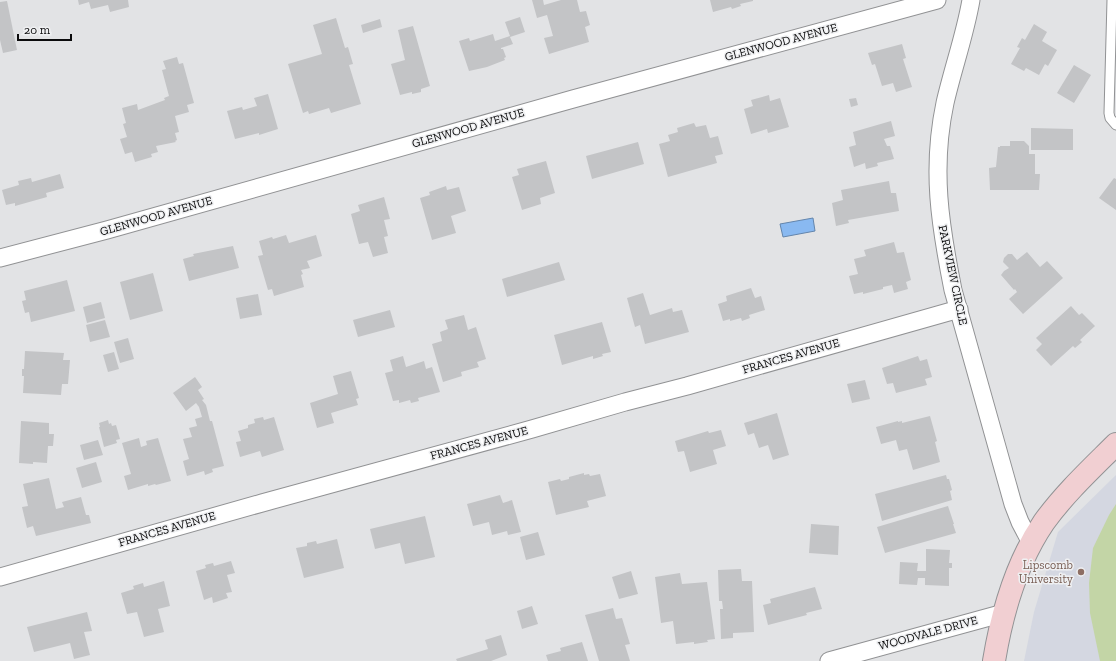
<svg xmlns="http://www.w3.org/2000/svg" width="1116" height="661" viewBox="0 0 1116 661" font-family="'Zilla Slab',serif">
<style>
.built{fill:#d4d7e1}
.green{fill:#c3d5a6}
.water{fill:#89b9f1;stroke:#6385ac}
.building{fill:#c3c4c6}
.lines{fill:none;stroke-linecap:round;stroke-linejoin:round}
.lane-casing{stroke:#919294;stroke-width:11}
.street-casing{stroke:#919294;stroke-width:19}
.secondary-casing{stroke:#919294;stroke-width:24}
.lane{stroke:#fff;stroke-width:9}
.street{stroke:#fff;stroke-width:17}
.secondary{stroke:#f1cfd2;stroke-width:22}
.education-dot{fill:#8d6e63;stroke:#eff0f2;stroke-width:1.5}
.labels{text-anchor:middle;stroke-width:3;stroke-linejoin:round;paint-order:stroke}
.street-label{font-size:12px;fill:#0b0b0c;stroke:#eff0f2}
.education-label{font-size:12px;fill:#785e54;stroke:#eff0f2;text-anchor:end}
</style>
<rect width="100%" height="100%" fill="#e2e3e5"/>
<polygon class="built" points="1116,475 1116,661 1024,661 1034,612 1058,532"/>
<polygon class="green" points="1116,504 1116,661 1100,661 1090,613 1089,583 1093,548 1109,515"/>
<polygon class="water" points="813,218 815,231 783,237 780,224"/>
<g class="building">
<polygon points="78,0 128,0 129,7 110,12 108,5 91,9 89,2 79,5"/>
<polygon points="532,0 543,0 544,5 561,0 577,0 580,12 586,11 590,25 585,27 589,42 549,54 544,38 553,36 547,15 537,18"/>
<polygon points="710,0 753,0 753,1 740,4 741,6 732,9 731,7 713,12"/>
<polygon points="7,1 17,50 3,53 0,40 0,2"/>
<polygon points="520,17 525,32 510,37 513,44 501,48 501,49 503,49 506,57 504,58 505,60 487,67 469,71 459,41 469,38 470,41 493,34 495,41 510,36 505,22"/>
<polygon points="336,18 345,48 348,47 353,64 349,65 361,104 331,113 329,108 309,114 308,111 303,113 288,64 322,54 313,25"/>
<polygon points="380,19 382,27 363,33 361,25"/>
<polygon points="1034,24 1047,32 1042,41 1057,50 1048,66 1045,64 1039,75 1026,68 1024,71 1011,64 1020,48 1017,47 1022,38 1025,40"/>
<polygon points="413,26 430,86 421,89 421,92 412,94 412,92 400,95 391,64 405,60 398,30"/>
<polygon points="902,44 906,58 903,59 912,87 896,92 893,83 882,86 875,64 872,65 868,53"/>
<polygon points="177,57 179,64 183,63 194,103 187,105 189,112 175,116 179,132 175,133 177,140 175,141 176,142 156,146 158,152 151,154 152,157 135,162 132,152 125,154 120,139 127,137 123,124 126,123 122,108 137,104 138,110 165,100 164,98 169,96 162,70 166,69 163,61"/>
<polygon points="1074,65 1091,75 1074,103 1057,93"/>
<polygon points="268,94 278,129 259,135 259,133 235,139 227,111 242,107 243,110 257,106 254,98"/>
<polygon points="769,95 770,101 780,98 789,127 768,133 767,129 751,134 744,109 753,106 751,100"/>
<polygon points="856,98 858,105 851,107 849,99"/>
<polygon points="891,121 895,136 884,139 887,146 890,146 894,159 877,163 878,166 866,169 865,163 854,167 849,147 856,145 853,132"/>
<polygon points="694,123 696,127 706,125 710,138 718,136 723,154 715,156 717,163 668,177 659,144 670,141 668,135 678,132 677,128"/>
<polygon points="1031,128 1073,129 1073,150 1031,150"/>
<polygon points="1010,141 1024,141 1029,146 1029,154 1035,154 1035,174 1040,174 1039,190 990,190 989,168 996,167 998,147 1000,147 1000,146 1010,146"/>
<polygon points="638,142 644,164 592,179 586,156"/>
<polygon points="546,161 555,193 540,198 541,204 522,210 512,177 519,175 517,169"/>
<polygon points="60,174 64,188 46,193 47,197 15,206 15,203 6,205 2,190 19,185 18,181 31,178 32,182"/>
<polygon points="1114,178 1116,179 1116,210 1099,198"/>
<polygon points="889,181 891,193 896,193 899,211 848,220 849,223 836,226 832,203 843,200 841,190"/>
<polygon points="446,186 447,190 459,187 466,211 451,216 456,233 432,240 420,198 430,195 429,192"/>
<polygon points="384,197 390,219 384,220 388,236 384,237 388,253 373,257 368,242 359,244 351,214 360,211 358,205"/>
<polygon points="286,235 289,243 316,235 322,256 307,261 310,268 301,270 303,274 301,275 304,287 274,296 272,289 268,290 258,256 263,255 259,241 272,237 273,239"/>
<polygon points="894,242 897,253 904,252 911,280 906,282 908,289 894,293 892,285 883,287 883,289 863,294 863,292 854,294 849,276 858,274 854,259 866,256 864,250"/>
<polygon points="233,246 239,268 189,281 183,259 194,256 193,254"/>
<polygon points="1027,252 1040,267 1047,261 1063,278 1023,314 1009,299 1017,292 1015,289 1014,290 1001,275 1004,271 1009,268 1003,262 1004,258 1008,254 1012,254 1017,260"/>
<polygon points="559,262 565,280 507,297 502,279"/>
<polygon points="153,273 163,311 130,320 120,282"/>
<polygon points="67,280 75,311 31,322 29,312 25,313 22,301 26,300 24,291"/>
<polygon points="751,288 755,298 761,296 765,310 749,315 750,318 742,321 741,318 730,321 730,319 723,321 718,304 727,301 726,296"/>
<polygon points="643,293 650,315 672,308 673,312 682,310 689,332 645,344 640,325 635,327 627,298"/>
<polygon points="258,294 262,315 240,319 236,298"/>
<polygon points="101,302 105,318 87,323 83,307"/>
<polygon points="1071,306 1079,315 1082,313 1095,326 1080,340 1082,342 1075,348 1073,346 1051,366 1036,350 1042,344 1036,338"/>
<polygon points="390,310 395,327 358,337 353,320"/>
<polygon points="464,315 468,330 476,327 486,359 477,362 479,367 461,372 462,376 443,382 432,344 442,341 440,332 448,329 445,320"/>
<polygon points="105,320 110,337 90,342 86,325"/>
<polygon points="602,322 611,352 602,354 603,356 593,359 593,356 562,365 554,335"/>
<polygon points="128,338 134,359 120,363 114,342"/>
<polygon points="25,351 64,353 63,360 70,360 68,384 62,384 61,395 23,393 24,376 22,376 22,369 24,369"/>
<polygon points="114,352 119,369 108,372 103,355"/>
<polygon points="403,356 406,367 424,361 426,369 432,367 440,392 418,398 419,401 411,403 410,400 399,403 399,400 393,401 385,373 393,371 390,360"/>
<polygon points="918,356 920,361 927,359 932,377 925,379 927,385 896,393 893,383 887,384 882,368"/>
<polygon points="351,371 359,398 356,399 358,405 331,413 334,423 317,428 310,403 338,394 333,376"/>
<polygon points="195,377 202,387 198,390 204,399 202,400 206,405 210,421 212,421 224,466 212,469 213,472 205,475 204,471 187,476 183,461 189,459 183,439 192,437 189,428 197,426 195,419 202,417 199,407 196,403 186,411 173,393"/>
<polygon points="865,380 870,399 852,403 847,384"/>
<polygon points="777,413 789,455 773,460 768,445 759,448 754,433 748,435 744,423"/>
<polygon points="930,416 937,441 935,442 940,462 913,470 907,449 899,451 896,440 881,444 876,427 898,421 898,422 902,421 902,423"/>
<polygon points="263,417 264,420 274,417 284,450 262,457 260,451 240,457 236,442 241,441 238,431 248,428 248,425 255,423 254,419"/>
<polygon points="108,420 109,424 111,423 112,426 116,425 120,439 116,440 117,443 104,447 99,427 100,427 99,423"/>
<polygon points="21,421 49,423 49,434 54,434 53,446 48,446 47,463 33,462 33,464 19,463"/>
<polygon points="721,430 726,446 713,450 717,464 690,472 684,451 678,452 675,441 708,431 709,433"/>
<polygon points="139,438 141,447 147,445 146,441 158,438 171,481 156,485 155,484 148,486 148,484 128,490 124,476 131,474 122,443"/>
<polygon points="98,440 103,455 84,460 80,445"/>
<polygon points="96,462 102,482 82,488 76,468"/>
<polygon points="584,473 584,475 589,474 590,476 600,474 606,496 587,501 589,507 556,515 548,482 560,479 561,481 569,479 569,477"/>
<polygon points="946,475 947,479 949,479 952,490 950,491 952,500 882,521 875,494"/>
<polygon points="49,478 56,509 64,507 62,502 81,497 86,515 89,515 91,523 36,536 33,526 27,528 22,507 28,506 23,484"/>
<polygon points="500,495 503,503 512,500 521,532 508,535 507,531 492,535 489,522 473,526 467,504"/>
<polygon points="948,506 954,524 953,524 956,533 885,553 877,527"/>
<polygon points="425,516 435,557 405,564 400,543 375,549 370,529"/>
<polygon points="811,524 839,526 838,555 809,553"/>
<polygon points="538,532 545,555 526,560 520,537"/>
<polygon points="337,539 344,568 304,578 296,548 307,546 307,543 316,541 317,544"/>
<polygon points="926,549 950,550 949,563 952,563 952,568 949,568 949,586 925,585 925,578 918,578 917,585 899,584 900,562 918,563 917,571 926,571"/>
<polygon points="231,561 235,573 227,575 232,592 226,593 228,598 213,603 212,597 204,600 196,571 206,568 205,565 213,563 214,566"/>
<polygon points="741,569 742,581 752,581 754,632 733,633 733,638 721,639 720,609 723,609 722,601 719,601 718,570"/>
<polygon points="631,571 638,594 619,599 612,577"/>
<polygon points="680,573 682,584 707,582 715,639 707,640 708,642 694,644 694,642 676,644 673,621 661,623 655,577"/>
<polygon points="164,581 170,606 158,609 164,632 144,637 137,612 127,614 121,593 134,589 133,586 143,583 144,587"/>
<polygon points="815,587 822,609 806,613 807,615 768,625 763,605 771,603 770,599"/>
<polygon points="532,606 538,624 522,629 517,611"/>
<polygon points="613,608 616,619 622,618 630,644 625,645 630,661 599,661 585,615"/>
<polygon points="87,612 92,631 84,632 90,655 74,659 70,643 34,652 27,627"/>
<polygon points="501,635 507,655 491,661 457,661 456,659 488,649 485,640"/>
<polygon points="582,642 588,661 548,661 546,655 561,651 560,648"/>
</g>
<g class="lines">
<defs>
<polyline id="lane" points="1112,0 1109,113 1110,118 1116,125"/>
<g id="street">
<path d="M971 0C965 35 953 68 945 103 931 169 940 225 953 290L1013 504 1020 522 1031 543"/>
<polyline points="0,258 107,230 573,99 937,0"/>
<polyline points="0,577 262,503 532,429 625,402 687,386 959,309"/>
<polyline points="829,661 1004,613"/>
</g>
<path id="secondary" d="M994 661C1002 612 1016 563 1044 522 1065 493 1091 469 1116 444"/>
</defs>
<use href="#lane" class="lane-casing"/>
<use href="#street" class="street-casing"/>
<use href="#secondary" class="secondary-casing"/>
<use href="#lane" class="lane"/>
<use href="#street" class="street"/>
<use href="#secondary" class="secondary"/>
</g>
<circle class="education-dot" cx="1081" cy="572" r="4"/>
<g class="labels">
<g class="street-label">
<text transform="translate(781 42) rotate(-15)" y="4">GLENWOOD AVENUE</text>
<text transform="translate(468 128) rotate(-16)" y="4">GLENWOOD AVENUE</text>
<text transform="translate(156 216) rotate(-16)" y="4">GLENWOOD AVENUE</text>
<text transform="translate(953 275) rotate(78)" y="4">PARKVIEW CIRCLE</text>
<text transform="translate(791 356) rotate(-16)" y="4">FRANCES AVENUE</text>
<text transform="translate(479 443) rotate(-15)" y="4">FRANCES AVENUE</text>
<text transform="translate(167 529) rotate(-16)" y="4">FRANCES AVENUE</text>
<text transform="translate(928 633) rotate(-15)" y="4">WOODVALE DRIVE</text>
</g>
<g class="education-label">
<text x="1073" y="569">Lipscomb<tspan x="1073" dy="14">University</tspan></text>
</g>
</g>
<path d="M18 34v6h53v-6" fill="none" stroke="#0b0b0c" stroke-width="2"/>
<text x="24" y="34" font-size="12" fill="#0b0b0c" stroke="#eff0f2" stroke-width="3" paint-order="stroke">20 m</text>
</svg>
